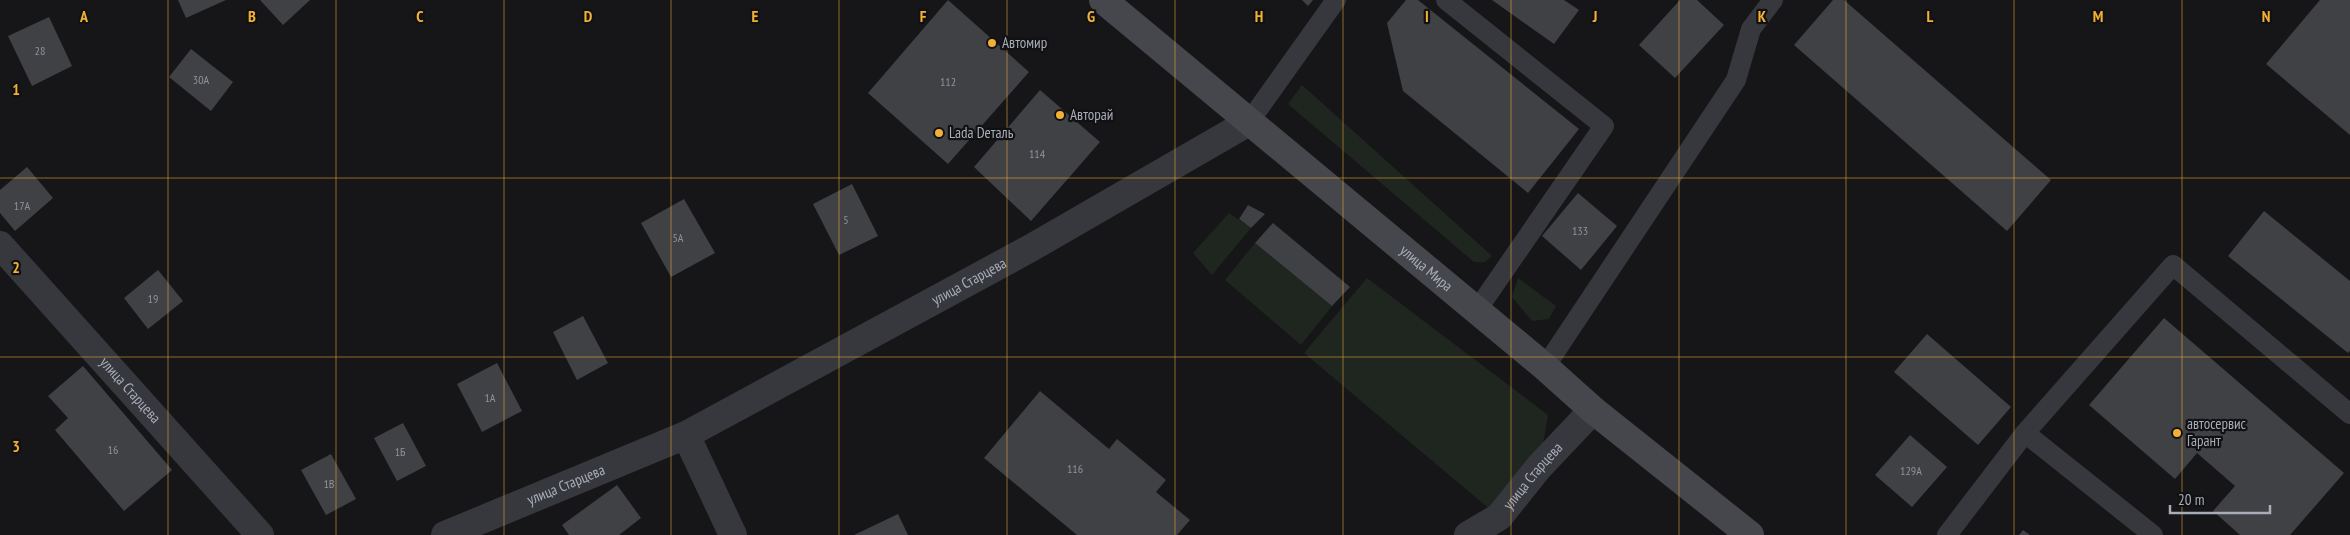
<svg xmlns="http://www.w3.org/2000/svg" width="2350" height="535" viewBox="0 0 2350 535" font-family="'PT Sans Narrow',sans-serif">
<style>
.green{fill:#1e261f}
.building{fill:#404145}
.lines{fill:none;stroke-linecap:round;stroke-linejoin:round}
.service{stroke:#37383d;stroke-width:20}
.minor{stroke:#37383d;stroke-width:28}
.secondary{stroke:#45474d;stroke-width:28}
.grid{fill:none;stroke:#f2b134;stroke-width:1;stroke-opacity:0.55}
.poi-dot{fill:#f2b134;stroke:#111113;stroke-width:2}
.labels{text-anchor:middle;stroke-width:4.5;stroke-linejoin:round;paint-order:stroke}
.number-label{font-size:12px;fill:#8e929b}
.poi-label{font-size:15px;fill:#a8adb8;stroke:#111113;text-anchor:start}
.street-label{font-size:15px;fill:#a8adb8;stroke:#111113}
.grid-label{font-size:16px;text-anchor:middle;font-weight:bold;fill:#f2b134;stroke:#111113;stroke-width:4.5;stroke-linejoin:round;paint-order:stroke}
</style>
<rect width="100%" height="100%" fill="#161618"/>
<g class="green">
<polygon points="1302,85 1492,256 1485,262 1474,262 1288,104"/>
<polygon points="1229,213 1251,228 1212,275 1193,253"/>
<polygon points="1255,243 1332,306 1301,345 1225,280"/>
<polygon points="1367,278 1548,415 1539,467 1499,517 1304,353"/>
<polygon points="1518,278 1556,306 1549,319 1532,321 1512,297"/>
</g>
<g class="building">
<polygon points="178,0 226,0 186,18"/>
<polygon points="260,0 310,0 283,25"/>
<polygon points="948,0 1029,72 948,164 868,93"/>
<polygon points="1302,0 1313,0 1308,6"/>
<polygon points="1406,0 1418,0 1579,129 1528,193 1403,91 1387,23"/>
<polygon points="1492,0 1564,0 1579,10 1554,44"/>
<polygon points="1680,0 1697,0 1724,25 1675,78 1639,45"/>
<polygon points="1833,0 1844,0 2051,180 2007,231 1794,45"/>
<polygon points="2320,0 2350,0 2350,135 2266,64"/>
<polygon points="49,17 72,66 32,86 8,36"/>
<polygon points="191,49 233,82 211,111 169,77"/>
<polygon points="1040,90 1100,142 1031,221 974,167"/>
<polygon points="27,167 53,198 15,231 0,213 0,190"/>
<polygon points="852,184 878,236 839,255 813,204"/>
<polygon points="1578,193 1617,226 1581,270 1542,236"/>
<polygon points="684,199 715,253 671,277 641,223"/>
<polygon points="1248,205 1265,214 1251,228 1239,219"/>
<polygon points="2264,211 2350,281 2350,351 2348,353 2228,256"/>
<polygon points="1273,223 1350,287 1332,306 1255,243"/>
<polygon points="158,270 183,301 148,329 124,298"/>
<polygon points="583,316 608,363 577,380 553,332"/>
<polygon points="2164,318 2344,473 2290,535 2240,535 2213,511 2235,486 2197,453 2175,479 2089,405"/>
<polygon points="1927,334 2011,407 1978,445 1894,372"/>
<polygon points="497,363 522,411 482,432 457,384"/>
<polygon points="83,366 172,470 124,511 55,430 68,418 48,396"/>
<polygon points="1040,391 1109,449 1117,439 1166,480 1156,492 1190,520 1177,535 1077,535 984,458"/>
<polygon points="403,423 426,466 397,481 374,438"/>
<polygon points="1910,435 1947,467 1912,507 1875,475"/>
<polygon points="331,454 356,499 326,515 301,470"/>
<polygon points="617,485 641,518 619,535 569,535 562,525"/>
<polygon points="898,514 908,535 854,535"/>
<polygon points="2023,530 2030,535 2019,535"/>
</g>
<g class="lines">
<g class="service">
<polyline points="1446,0 1604,126 1477,310"/>
<polyline points="1249,122 1336,0"/>
<polyline points="1545,367 1736,80 1751,29 1773,0"/>
<polyline points="2025,433 2153,535"/>
<polyline points="1947,535 2025,433 2173,265 2350,414"/>
</g>
<g class="minor">
<path id="s1" d="M0 245 260 535"/>
<path id="s2" d="M686 435 1029 249 1249 122"/>
<path id="s3" d="M445 535 686 435 733 535"/>
<path id="s4" d="M1468 535 1499 517 1539 467 1593 410"/>
</g>
<path class="secondary" id="s5" d="M1103 0 1545 367 1593 410 1750 535"/>
</g>
<path class="grid" d="M168 0V535M336 0V535M504 0V535M671 0V535M839 0V535M1007 0V535M1175 0V535M1343 0V535M1511 0V535M1679 0V535M1846 0V535M2014 0V535M2182 0V535M0 178H2350M0 357H2350"/>
<g class="poi-dot">
<circle cx="992" cy="43" r="5"/>
<circle cx="1060" cy="115" r="5"/>
<circle cx="939" cy="133" r="5"/>
<circle cx="2177" cy="433" r="5"/>
</g>
<g class="labels">
<g class="number-label">
<text x="40" y="55">28</text>
<text x="201" y="84">30А</text>
<text x="948" y="86">112</text>
<text x="1037" y="158">114</text>
<text x="22" y="210">17А</text>
<text x="846" y="224">5</text>
<text x="1580" y="235">133</text>
<text x="678" y="242">5А</text>
<text x="153" y="303">19</text>
<text x="490" y="402">1А</text>
<text x="113" y="454">16</text>
<text x="400" y="456">1Б</text>
<text x="1075" y="473">116</text>
<text x="1911" y="475">129А</text>
<text x="329" y="488">1В</text>
</g>
<g class="poi-label">
<text x="1002" y="48">Автомир</text>
<text x="1070" y="120">Авторай</text>
<text x="949" y="138">Lada Dеталь</text>
<text x="2187" y="429">автосервис<tspan x="2187" dy="17">Гарант</tspan></text>
</g>
<g class="street-label">
<text dy="5" stroke="none"><textPath href="#s5" startOffset="420">улица Мира</textPath></text>
<text dy="5" stroke="none"><textPath href="#s2" startOffset="322">улица Старцева</textPath></text>
<text dy="5" stroke="none"><textPath href="#s1" startOffset="195">улица Старцева</textPath></text>
<text dy="5" stroke="none"><textPath href="#s4" startOffset="89">улица Старцева</textPath></text>
<text dy="5" stroke="none"><textPath href="#s3" startOffset="131">улица Старцева</textPath></text>
</g>
</g>
<g class="grid-label">
<text x="84" y="22">A</text>
<text x="252" y="22">B</text>
<text x="420" y="22">C</text>
<text x="588" y="22">D</text>
<text x="755" y="22">E</text>
<text x="923" y="22">F</text>
<text x="1091" y="22">G</text>
<text x="1259" y="22">H</text>
<text x="1427" y="22">I</text>
<text x="1595" y="22">J</text>
<text x="1762" y="22">K</text>
<text x="1930" y="22">L</text>
<text x="2098" y="22">M</text>
<text x="2266" y="22">N</text>
<text x="16" y="95">1</text>
<text x="16" y="273">2</text>
<text x="16" y="452">3</text>
</g>
<path d="M2170 505v8h100v-8" fill="none" stroke="#a8adb8" stroke-width="2.5"/>
<text x="2178" y="505" font-size="15" fill="#a8adb8" stroke="#111113" stroke-width="4" paint-order="stroke">20 m</text>
</svg>
